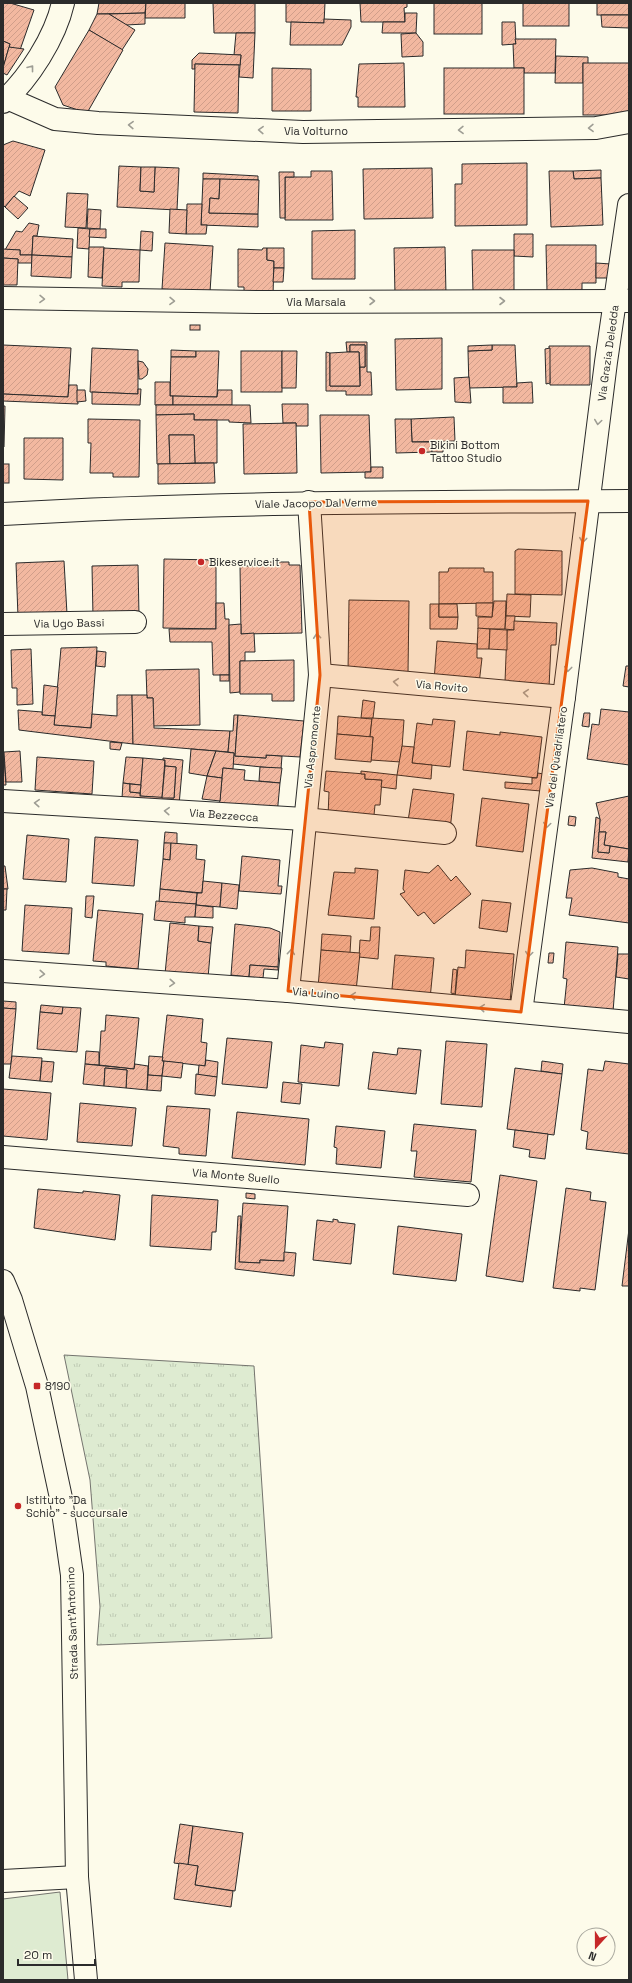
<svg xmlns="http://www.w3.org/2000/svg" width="632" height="1983" viewBox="0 0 632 1983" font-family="'Space Grotesk',sans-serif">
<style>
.grass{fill:url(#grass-tufts);stroke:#74746e}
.garden{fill:#deebd1;stroke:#74746e}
.building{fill:url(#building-hatch);stroke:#2b2b2b}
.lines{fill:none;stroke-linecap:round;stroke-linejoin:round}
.minor-casing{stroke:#2b2b2b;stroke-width:24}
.secondary-casing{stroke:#2b2b2b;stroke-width:24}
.primary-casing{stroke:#2b2b2b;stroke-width:24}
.minor{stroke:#fdfbea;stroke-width:22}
.secondary{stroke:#fdfbea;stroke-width:22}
.primary{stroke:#fdfbea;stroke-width:22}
.oneway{stroke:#9e9d94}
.marked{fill:#e8590c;fill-opacity:0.2;stroke:#e8590c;stroke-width:3;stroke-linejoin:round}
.poi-dot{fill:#c62828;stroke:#fdfbea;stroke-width:1.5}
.labels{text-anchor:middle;stroke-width:3;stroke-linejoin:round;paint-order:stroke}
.street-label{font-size:11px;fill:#2b2b2b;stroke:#fdfbea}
.poi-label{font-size:11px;fill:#2b2b2b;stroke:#fdfbea;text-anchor:start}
</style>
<defs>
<pattern id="grass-tufts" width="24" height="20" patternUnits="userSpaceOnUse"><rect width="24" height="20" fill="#deebd1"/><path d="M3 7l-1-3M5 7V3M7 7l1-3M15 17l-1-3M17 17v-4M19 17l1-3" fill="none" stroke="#bfcab4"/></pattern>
<pattern id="building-hatch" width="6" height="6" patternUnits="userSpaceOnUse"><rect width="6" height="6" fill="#f2b8a0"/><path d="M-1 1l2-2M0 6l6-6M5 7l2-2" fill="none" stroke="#d09e8a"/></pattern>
</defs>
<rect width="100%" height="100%" fill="#fdfbea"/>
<polygon class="grass" points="64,1355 254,1366 272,1638 97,1645 100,1607 90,1480"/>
<polygon class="garden" points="60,1892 68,1980 3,1980 3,1899"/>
<g class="building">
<polygon points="3,3 10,3 34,10 20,50 9,47 10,44 3,41"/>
<polygon points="99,3 146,3 145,13 97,14"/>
<polygon points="146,3 185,3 185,18 145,18"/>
<polygon points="213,3 255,3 255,33 214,33"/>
<polygon points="286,3 325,3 324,23 286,22"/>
<polygon points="360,3 407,3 407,7 404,8 405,22 361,22"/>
<rect x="434" y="3" width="48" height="31"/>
<rect x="523" y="3" width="46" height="23"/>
<rect x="597" y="3" width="32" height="12"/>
<polygon points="145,13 145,24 126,25 109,14"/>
<polygon points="405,13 417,13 416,33 382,33 383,22 405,22"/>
<polygon points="97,14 109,14 135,30 122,50 89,30"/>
<polygon points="601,15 629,15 629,28 602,27"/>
<polygon points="324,19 351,20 351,27 342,45 290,45 291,22 324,23"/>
<polygon points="502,22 515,22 516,44 502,45"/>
<polygon points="89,30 123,50 87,113 63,105 55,87"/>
<polygon points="236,33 255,33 253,78 239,77 241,55 234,55"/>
<polygon points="416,33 423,42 423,56 402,57 401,34"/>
<polygon points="515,39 556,39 555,73 524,73 524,68 514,68 513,44 516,44"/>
<polygon points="3,41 10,44 3,68"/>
<polygon points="9,47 24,49 7,75 3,73 3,68"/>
<polygon points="199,53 241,55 240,65 195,64 195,69 192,69 192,60"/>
<polygon points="556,56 588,57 588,64 583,63 583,83 555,83"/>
<polygon points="404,63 405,107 358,107 358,97 356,97 359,64"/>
<rect x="583" y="63" width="46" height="52"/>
<polygon points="195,64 239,65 238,113 194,112"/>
<polygon points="272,68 311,69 311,111 272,111"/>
<rect x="444" y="68" width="80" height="46"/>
<polygon points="13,141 45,150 30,196 19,191 5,207 3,205 3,145"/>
<polygon points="527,163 527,225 455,226 455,184 462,184 462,164"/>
<polygon points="119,166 141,167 140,191 154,192 155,167 179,168 177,210 117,207"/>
<polygon points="141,167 155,167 154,192 140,191"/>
<polygon points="432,168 433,218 364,219 363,169"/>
<polygon points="601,170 601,178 574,179 573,171"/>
<polygon points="311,171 332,171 333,220 285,220 285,177 311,177"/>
<polygon points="549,171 573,171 574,179 601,178 603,225 551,227"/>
<polygon points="279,172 294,172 294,177 285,177 285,218 280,218"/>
<polygon points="203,173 258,176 258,180 203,179"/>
<polygon points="203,179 220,179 219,199 210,198 209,213 258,214 258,227 201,225"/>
<polygon points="220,179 259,180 258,214 209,213 210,198 219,199"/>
<polygon points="67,193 88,194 86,228 65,227"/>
<polygon points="14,196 28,208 18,219 5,207"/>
<polygon points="187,204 202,204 201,225 207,225 206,234 186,234"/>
<polygon points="88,209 101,210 100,229 87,228"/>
<polygon points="170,209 187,210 186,234 169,233"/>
<polygon points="29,223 39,225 37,236 33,236 32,255 20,255 20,250 5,250 16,231 22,232"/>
<polygon points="78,228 90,229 89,249 77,248"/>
<polygon points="90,229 106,229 106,238 89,237"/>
<polygon points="355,230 355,279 312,279 312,231"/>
<polygon points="141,231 153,232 152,251 140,250"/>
<polygon points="514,234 533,234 533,257 514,256"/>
<polygon points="33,236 73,239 72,257 32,255"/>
<polygon points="165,243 213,246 210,292 162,289"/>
<polygon points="546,245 596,245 596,283 582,283 582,291 547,291"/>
<polygon points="89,247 104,247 102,278 88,277"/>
<polygon points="445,247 446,295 395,295 394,248"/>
<polygon points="104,248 140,250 139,282 122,282 122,287 102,286"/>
<polygon points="263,248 267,248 267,260 274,261 273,295 244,295 244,287 238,287 238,249 262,250"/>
<polygon points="267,248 284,248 284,268 274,268 274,261 267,260"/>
<polygon points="3,249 20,250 20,255 32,255 32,263 18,263 18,259 3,258"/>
<polygon points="472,250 514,250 514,293 473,293"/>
<polygon points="32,255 72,257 71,278 31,276"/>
<polygon points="3,258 18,259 17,285 3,285"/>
<polygon points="596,263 611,264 610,278 596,278"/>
<polygon points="274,268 284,268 283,282 273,282"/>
<rect x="190" y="325" width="10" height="5"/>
<polygon points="442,338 442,389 396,390 395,339"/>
<polygon points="346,342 367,342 367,372 371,372 372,395 346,395 346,391 326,391 326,352 330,353 330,386 360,386 360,367 365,367 365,345 350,345 350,352 347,352"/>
<polygon points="3,345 71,348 68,397 3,394"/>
<polygon points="350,345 365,345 365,367 360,367 359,352 350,352"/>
<polygon points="492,345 515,345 517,387 469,388 468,351 492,350"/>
<polygon points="492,345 492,350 468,351 468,346"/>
<polygon points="549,346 590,346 590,385 550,385"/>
<polygon points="92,348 138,350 138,394 90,392"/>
<polygon points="550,348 550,383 546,384 545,349"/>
<polygon points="171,350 196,351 196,357 171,357"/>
<polygon points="196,351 219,351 217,397 170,396 171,357 196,357"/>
<rect x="241" y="351" width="41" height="41"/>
<polygon points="282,351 297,351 296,388 282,388"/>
<polygon points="347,352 359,352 360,386 330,386 330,353"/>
<polygon points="138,361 143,362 148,369 147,375 142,379 139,379"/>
<polygon points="469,377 471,403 455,402 454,378"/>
<polygon points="155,382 170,382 170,396 173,396 173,405 155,405"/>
<polygon points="532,382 533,403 503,403 503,387 517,387 517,383"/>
<polygon points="69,385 77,385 78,404 3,401 3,394 68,397"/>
<polygon points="138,389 141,389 140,405 92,404 92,392 138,394"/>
<polygon points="77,390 85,390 86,401 77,402"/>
<polygon points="218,390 232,390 232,405 173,405 173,396 217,397"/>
<polygon points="282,404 308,404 308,426 296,426 296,423 283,423"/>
<polygon points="156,405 250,405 251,423 229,422 229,420 194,420 194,414 156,415"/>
<polygon points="3,406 5,406 4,447 3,447"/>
<polygon points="194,414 194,420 217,420 217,463 195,463 194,435 169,435 170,464 157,464 156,415"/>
<polygon points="320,415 369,415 371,472 321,473"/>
<polygon points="454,417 455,441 412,442 411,419"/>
<polygon points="88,419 140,420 139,477 113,477 113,473 90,473 91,443 88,443"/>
<polygon points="395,419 411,419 412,442 432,442 432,452 396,453"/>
<polygon points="296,423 297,473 244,474 243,424"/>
<polygon points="169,435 194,435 195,463 170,464"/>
<polygon points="24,438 63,438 63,480 24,479"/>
<polygon points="443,441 443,452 432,452 432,442"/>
<polygon points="214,463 215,483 158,484 158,464"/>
<rect x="3" y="464" width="6" height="19"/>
<polygon points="371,467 383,467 383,478 365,478 365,472 371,472"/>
<polygon points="518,549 562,551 562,595 515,594 515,551"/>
<polygon points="164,559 216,560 216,629 163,628"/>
<polygon points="64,561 67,614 18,617 16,563"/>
<polygon points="252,562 289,562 289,565 300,565 302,633 241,634 240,566 253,566"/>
<polygon points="138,565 139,616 93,617 92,566"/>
<polygon points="449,568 484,568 484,572 493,572 493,603 439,604 439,572 448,572"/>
<polygon points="507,594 531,595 530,617 506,616"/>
<polygon points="349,600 409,601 408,673 348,672"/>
<polygon points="494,601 506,601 505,629 478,629 478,617 492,617"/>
<polygon points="216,603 224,603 225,619 229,619 229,675 213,675 212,642 170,642 169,629 216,629"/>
<polygon points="476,603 493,603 492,617 476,616"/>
<polygon points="430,604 439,604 439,617 458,617 457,629 430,629"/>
<polygon points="439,604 457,604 458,617 439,617"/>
<polygon points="506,616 515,616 514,630 505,629"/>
<polygon points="514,621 557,623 556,645 551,645 549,687 505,682 507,630 514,630"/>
<polygon points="241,624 241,634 254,633 255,652 245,652 245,661 240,661 240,692 230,693 229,625"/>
<polygon points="478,628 490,629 489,649 477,649"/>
<polygon points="490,629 507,630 507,650 489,649"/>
<polygon points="437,641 477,644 477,658 482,658 479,684 434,681"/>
<polygon points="97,647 91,728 54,725 61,648"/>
<polygon points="31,649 33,704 17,705 17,688 12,688 11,650"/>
<polygon points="97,651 106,652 105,667 96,666"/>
<polygon points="294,660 294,701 272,701 272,694 240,694 240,661"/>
<polygon points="626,666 629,666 629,687 623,686"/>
<polygon points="199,669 200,725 153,726 153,698 147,698 146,670"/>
<rect x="220" y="675" width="9" height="6"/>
<polygon points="44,685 58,687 55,716 42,715"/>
<polygon points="117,695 132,695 133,744 19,730 18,710 42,712 42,715 55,716 54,725 91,728 92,714 117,716"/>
<polygon points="132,695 147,695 147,698 153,698 154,728 230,731 228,752 133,744"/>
<polygon points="363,700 375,702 373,718 361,718"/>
<polygon points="601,709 629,712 629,765 587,759 592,724 599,725"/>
<polygon points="584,713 590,713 589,727 582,726"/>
<polygon points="234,715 238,715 235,756 266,758 266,755 282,756 281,769 233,764 234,753 228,752 230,731 233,731"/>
<polygon points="238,715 304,721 300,757 266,755 266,758 235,756"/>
<polygon points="338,716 372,719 370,737 337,734"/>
<polygon points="372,718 404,720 401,762 371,760 373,737 370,737"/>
<polygon points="433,719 455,721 450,767 412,763 417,723 432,725"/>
<polygon points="467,731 500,735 500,732 542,737 537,778 463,770"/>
<polygon points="337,734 373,737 371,762 335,759"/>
<polygon points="110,742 122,743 120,750 110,749"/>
<polygon points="3,744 6,785 3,785"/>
<polygon points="402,746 414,747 412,763 432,765 431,779 397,775"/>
<polygon points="191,749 216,751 207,776 189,773"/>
<polygon points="20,751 22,782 6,782 4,752"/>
<polygon points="216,751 234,753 233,769 223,768 222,778 207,776"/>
<polygon points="37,757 94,761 92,794 35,790"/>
<polygon points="126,757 143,758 141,785 123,783"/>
<polygon points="143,758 165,760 162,798 140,796"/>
<polygon points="163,758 183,760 179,805 122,798 123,783 130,784 130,792 140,793 140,796 174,798 176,767 165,766 165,760 163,760"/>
<polygon points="165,766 176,767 174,798 162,798"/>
<polygon points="260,767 282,768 280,783 259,781"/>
<polygon points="223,768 245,770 244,780 280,783 277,815 219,809"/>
<polygon points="326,771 365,774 365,779 382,780 380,805 375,805 374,815 328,816 329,792 324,791"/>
<polygon points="361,771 397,775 396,789 381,787 382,780 365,779 365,774 361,774"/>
<polygon points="538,773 543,774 541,791 505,788 505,782 532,784 532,778 537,778"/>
<polygon points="207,776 222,778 220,801 202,799"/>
<polygon points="130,784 141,785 140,793 130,792"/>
<polygon points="413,789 454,794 450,830 408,821"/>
<polygon points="629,796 629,849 604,845 606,832 599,832 600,819 596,803"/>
<polygon points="482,798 529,804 523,852 476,846"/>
<polygon points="569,816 576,817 575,826 568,825"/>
<polygon points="596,817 600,819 598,852 609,853 610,846 629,849 628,862 592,858"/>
<polygon points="165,832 177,833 177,844 164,843"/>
<polygon points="599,832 606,832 604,845 610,846 609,853 598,852"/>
<polygon points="27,835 69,839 66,882 23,879"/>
<polygon points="95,837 138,840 134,886 92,883"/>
<polygon points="164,843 171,843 170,860 163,859"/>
<polygon points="171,843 197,845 196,859 205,860 202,893 160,889 163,859 170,860"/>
<polygon points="242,856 280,860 278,886 282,886 281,894 239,891"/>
<polygon points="438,865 451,881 456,876 471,894 434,924 424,912 418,916 400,894 405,892 403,889 405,870 429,873"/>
<polygon points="3,866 5,866 8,889 3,889"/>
<polygon points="355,868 378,870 374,919 328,915 334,872 355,873"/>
<polygon points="592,868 618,873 618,877 629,879 629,923 569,915 572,898 566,898 570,870"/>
<polygon points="203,881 222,883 220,907 196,905 197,893 202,893"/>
<polygon points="222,883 239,885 237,909 220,907"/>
<polygon points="3,889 7,889 6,910 3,910"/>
<polygon points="160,889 197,893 196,904 159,902"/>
<polygon points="86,896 94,896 92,918 85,917"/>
<polygon points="482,900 511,903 507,932 479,928"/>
<polygon points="156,901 196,904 195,917 185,917 185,923 154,920"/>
<polygon points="25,905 72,908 69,954 22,951"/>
<polygon points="196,905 213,907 213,918 195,917"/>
<polygon points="98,910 143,914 138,969 106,966 106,962 93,961"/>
<polygon points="170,923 199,926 198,941 211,943 208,978 165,974"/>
<polygon points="235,924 270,928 280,932 278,967 250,965 249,977 231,975"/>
<polygon points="199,926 213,927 211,943 198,941"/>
<polygon points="371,927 380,927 378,959 359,957 360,940 370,941"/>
<polygon points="322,934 351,936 350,953 321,950"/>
<polygon points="566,942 618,947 613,1012 564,1008 567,979 563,978"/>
<polygon points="321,950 360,953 356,991 318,988"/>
<polygon points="466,950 514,954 510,1003 455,998 458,967 465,968"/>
<polygon points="549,953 554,953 553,963 548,963"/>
<polygon points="618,954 629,954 629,979 616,977"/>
<polygon points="395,955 434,958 430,999 392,989"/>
<polygon points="250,965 278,967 278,970 264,969 263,978 249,977"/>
<polygon points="453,969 457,970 455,994 451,993"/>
<polygon points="3,1001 16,1002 16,1009 3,1008"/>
<polygon points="41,1005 63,1007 62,1014 40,1012"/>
<polygon points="63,1007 81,1008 77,1052 37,1049 40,1012 62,1014"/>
<polygon points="3,1008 16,1009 11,1064 3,1064"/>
<polygon points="106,1015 139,1018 134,1069 99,1065 101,1031 105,1031"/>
<polygon points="167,1015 203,1019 201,1042 207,1043 205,1066 162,1061"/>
<polygon points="227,1038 272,1042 267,1088 222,1084"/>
<polygon points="446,1041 487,1044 482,1107 441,1104"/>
<polygon points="325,1042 343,1044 339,1086 298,1082 301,1045 324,1048"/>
<polygon points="398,1048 421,1050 416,1094 368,1089 373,1052 397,1055"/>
<polygon points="86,1051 99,1052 99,1065 85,1064"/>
<polygon points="12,1056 42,1058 40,1081 9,1078"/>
<polygon points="149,1056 163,1057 162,1061 164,1061 162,1076 148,1075"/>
<polygon points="206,1060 218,1062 217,1077 198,1075 199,1065 205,1066"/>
<polygon points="42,1061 54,1062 52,1082 40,1081"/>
<polygon points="164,1061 183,1063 181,1078 162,1076"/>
<polygon points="542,1061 563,1064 562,1074 541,1071"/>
<polygon points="605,1061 629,1064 629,1154 586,1149 588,1132 581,1130 588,1069 603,1071"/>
<polygon points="85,1064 134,1069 135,1064 148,1066 147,1090 126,1088 127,1070 105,1068 104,1086 83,1084"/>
<polygon points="105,1068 127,1070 126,1088 104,1086"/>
<polygon points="515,1068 562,1074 554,1135 507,1129"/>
<polygon points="196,1074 217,1077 215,1096 195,1094"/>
<polygon points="148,1075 162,1076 161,1091 147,1090"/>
<polygon points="283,1082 302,1084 300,1104 281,1102"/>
<polygon points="3,1089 51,1093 47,1140 3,1136"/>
<polygon points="80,1103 136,1108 132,1146 77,1142"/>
<polygon points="167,1106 210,1109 206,1156 179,1154 179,1148 163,1146"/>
<polygon points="237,1112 309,1119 305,1165 232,1158"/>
<polygon points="414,1124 476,1130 471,1182 414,1177 417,1151 411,1151"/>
<polygon points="336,1126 385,1131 381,1168 336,1164 337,1148 334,1147"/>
<polygon points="515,1130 548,1134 545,1159 529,1157 530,1150 513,1147"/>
<polygon points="500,1175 537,1181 523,1282 486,1276"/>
<polygon points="566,1188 591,1192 590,1200 606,1202 595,1290 580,1288 580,1291 553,1288"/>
<polygon points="38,1189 83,1193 83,1191 120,1195 115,1240 34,1228"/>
<polygon points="246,1193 255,1194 255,1199 246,1198"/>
<polygon points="152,1195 218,1200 216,1232 212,1232 211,1250 150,1246"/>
<polygon points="243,1203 288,1206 284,1261 260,1260 260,1263 239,1262"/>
<polygon points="238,1216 241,1216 239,1262 260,1263 260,1260 284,1261 284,1252 296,1253 294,1276 235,1269"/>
<polygon points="333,1219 338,1220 338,1222 355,1224 351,1264 313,1260 317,1220 333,1222"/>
<polygon points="398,1226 462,1234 456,1281 393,1274"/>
<polygon points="629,1229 629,1286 622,1286"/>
<polygon points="180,1824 193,1826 188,1865 174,1863"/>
<polygon points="193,1826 243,1833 235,1891 195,1885 198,1866 188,1865"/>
<polygon points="179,1863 198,1866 195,1885 233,1891 231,1907 174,1899"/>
</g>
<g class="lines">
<defs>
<g id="minor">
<polyline points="7,98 55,119 98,123 303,132 596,128 629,122"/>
<path d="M3 102C29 78 55 38 63 3"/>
<polyline points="3,298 262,302 629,301"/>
<polyline points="3,624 135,622"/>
<polyline points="320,675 564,697"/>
<polyline points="3,801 304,819 445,833"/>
<polyline points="3,971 288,991 629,1022"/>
<polyline points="288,991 320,675 309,502"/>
<polyline points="521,1012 564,697 606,362 629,205"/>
<polyline points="3,1157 468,1195"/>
<polyline points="3,1881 77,1877"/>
</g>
<polyline id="secondary" points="3,1281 11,1300 37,1386 61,1498 72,1575 77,1877 86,1980"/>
<path id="primary" d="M3 514C212 502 420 502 629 501"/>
</defs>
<use href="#minor" class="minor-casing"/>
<use href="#secondary" class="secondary-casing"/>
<use href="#primary" class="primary-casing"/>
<use href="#minor" class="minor"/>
<use href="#secondary" class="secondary"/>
<use href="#primary" class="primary"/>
</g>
<defs><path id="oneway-chevron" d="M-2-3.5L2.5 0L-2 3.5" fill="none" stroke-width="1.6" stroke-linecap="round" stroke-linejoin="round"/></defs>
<g class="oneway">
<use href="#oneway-chevron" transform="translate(31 68) rotate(-52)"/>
<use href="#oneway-chevron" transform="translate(131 125) rotate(-178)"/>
<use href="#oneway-chevron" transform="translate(591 128) rotate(179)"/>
<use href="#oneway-chevron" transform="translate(261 130) rotate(-178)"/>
<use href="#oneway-chevron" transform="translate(461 130) rotate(179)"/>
<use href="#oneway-chevron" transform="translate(42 299) rotate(1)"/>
<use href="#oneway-chevron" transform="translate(172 301) rotate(1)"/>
<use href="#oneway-chevron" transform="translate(372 301)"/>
<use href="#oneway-chevron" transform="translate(502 301)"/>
<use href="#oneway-chevron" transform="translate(598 422) rotate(98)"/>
<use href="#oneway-chevron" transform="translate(583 540) rotate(97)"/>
<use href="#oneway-chevron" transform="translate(317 636) rotate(-94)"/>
<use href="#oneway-chevron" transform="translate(568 669) rotate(97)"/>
<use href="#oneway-chevron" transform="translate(396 682) rotate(-175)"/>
<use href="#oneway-chevron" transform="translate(526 693) rotate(-175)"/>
<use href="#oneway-chevron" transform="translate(37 803) rotate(-176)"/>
<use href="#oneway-chevron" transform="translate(167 811) rotate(-176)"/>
<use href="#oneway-chevron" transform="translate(547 825) rotate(98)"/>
<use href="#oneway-chevron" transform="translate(291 952) rotate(-85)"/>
<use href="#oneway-chevron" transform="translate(529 954) rotate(98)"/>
<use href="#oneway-chevron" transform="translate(42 974) rotate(4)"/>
<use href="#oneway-chevron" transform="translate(172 983) rotate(4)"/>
<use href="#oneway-chevron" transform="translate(353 996) rotate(-175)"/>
<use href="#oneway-chevron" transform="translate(482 1008) rotate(-175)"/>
</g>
<path class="marked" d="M588 501 521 1012 288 991 320 675 309 502Z"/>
<g class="poi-dot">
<circle cx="422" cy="451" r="4"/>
<circle cx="201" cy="562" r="4"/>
<rect x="33" y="1382" width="8" height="8" rx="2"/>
<circle cx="18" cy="1506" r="4"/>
</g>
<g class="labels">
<g class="street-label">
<text x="316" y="135">Via Volturno</text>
<text x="316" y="306">Via Marsala</text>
<text transform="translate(608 353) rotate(-82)" y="4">Via Grazia Deledda</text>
<text transform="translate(316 503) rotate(-1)" y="4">Viale Jacopo Dal Verme</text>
<text transform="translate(69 623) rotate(-1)" y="4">Via Ugo Bassi</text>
<text transform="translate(442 686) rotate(5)" y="4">Via Rovito</text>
<text transform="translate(312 747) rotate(-84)" y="4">Via Aspromonte</text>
<text transform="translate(556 757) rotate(-82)" y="4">Via del Quadrilatero</text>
<text transform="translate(224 815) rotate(4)" y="4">Via Bezzecca</text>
<text transform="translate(316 993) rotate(5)" y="4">Via Luino</text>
<text transform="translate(236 1176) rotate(5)" y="4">Via Monte Suello</text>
<text transform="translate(72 1623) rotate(-92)" y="4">Strada Sant'Antonino</text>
</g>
<g class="poi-label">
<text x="430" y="449">Bikini Bottom<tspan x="430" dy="13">Tattoo Studio</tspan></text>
<text x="209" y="566">Bikeservice.it</text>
<text x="45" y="1390">8190</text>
<text x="26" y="1504">Istituto "Da<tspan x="26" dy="13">Schio" - succursale</tspan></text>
</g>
</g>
<rect width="632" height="1983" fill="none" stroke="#2b2b2b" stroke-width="8"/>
<g transform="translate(596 1947) rotate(201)"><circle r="19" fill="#fdfbea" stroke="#a9a89e"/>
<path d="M0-3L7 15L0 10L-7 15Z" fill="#c62828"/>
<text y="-6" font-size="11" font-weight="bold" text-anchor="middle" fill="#2b2b2b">N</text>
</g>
<path d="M18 1959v6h77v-6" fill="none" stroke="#2b2b2b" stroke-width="2"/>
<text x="24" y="1959" font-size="12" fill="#2b2b2b" stroke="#fdfbea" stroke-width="3" paint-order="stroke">20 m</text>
</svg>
